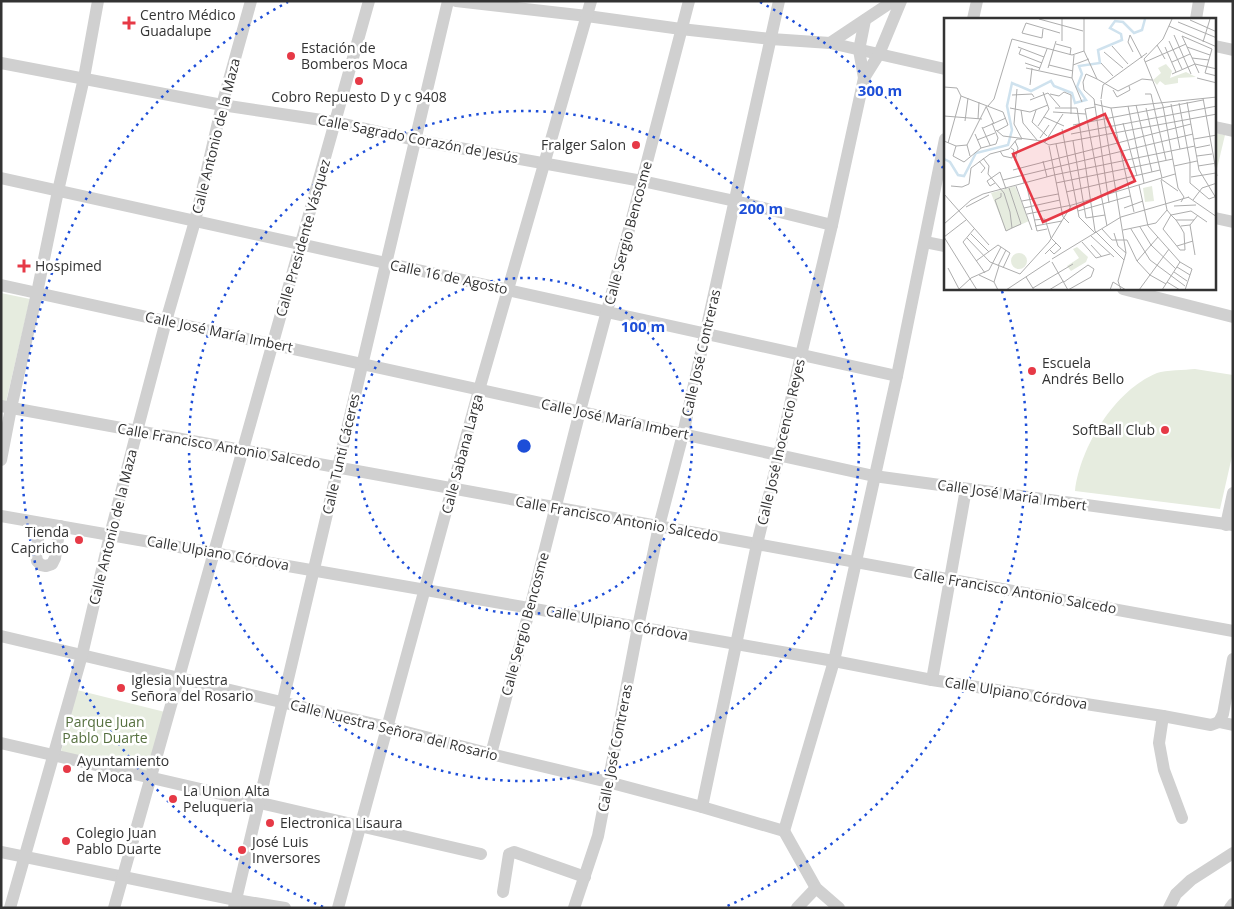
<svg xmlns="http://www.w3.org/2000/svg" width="1234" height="909" viewBox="0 0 1234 909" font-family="'Open Sans',sans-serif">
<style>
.green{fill:#e6ecdf}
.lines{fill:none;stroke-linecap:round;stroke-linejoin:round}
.street{stroke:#d0d0d0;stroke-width:12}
.ring{fill:none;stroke:#1d4ed8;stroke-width:2.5;stroke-dasharray:2.5 5}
.poi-dot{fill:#e63946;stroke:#fff;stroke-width:2}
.labels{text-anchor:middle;stroke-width:5;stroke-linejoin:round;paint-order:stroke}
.poi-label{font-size:14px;fill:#333;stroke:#fff;text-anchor:start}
.street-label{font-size:14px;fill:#333;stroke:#fff}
.park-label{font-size:14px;fill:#56703f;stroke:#fff}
.inset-river{fill:none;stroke:#cfe2ee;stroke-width:2.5}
.inset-road{fill:none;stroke:#adadad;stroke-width:1}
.view{fill:#e63946;fill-opacity:0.15;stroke:#e63946;stroke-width:2.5}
.inset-edge{fill:none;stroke:#333;stroke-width:2.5}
.centre{fill:#1d4ed8;stroke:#fff;stroke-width:2.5}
.ring-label{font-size:15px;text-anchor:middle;font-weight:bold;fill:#1d4ed8;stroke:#fff;stroke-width:5;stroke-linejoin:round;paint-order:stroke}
</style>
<rect width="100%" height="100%" fill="#fff"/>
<g class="green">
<polygon points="1215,133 1225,135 1215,177"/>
<polygon points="1,293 30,299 6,402 1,401"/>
<path d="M1195 369 1233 375V452L1220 509 1075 491C1080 447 1115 390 1157 373 1166 370 1185 370 1195 369Z"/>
<polygon points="77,690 165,712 148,773 61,752"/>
</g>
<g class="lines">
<g class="street">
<polyline points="456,1 587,16 681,29 771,39 830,43 945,69"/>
<polyline points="973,19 977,1"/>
<polyline points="1196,19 1199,1"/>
<polyline points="830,43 893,1"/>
<polyline points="1215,46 1233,50"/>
<polyline points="1,63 222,105 335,122 415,140 642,181 735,201 832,225"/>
<polyline points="864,78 859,50 865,20"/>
<polyline points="1215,127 1233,131"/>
<polyline points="1,178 897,376"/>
<polyline points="1215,218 1233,222"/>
<polyline points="925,242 945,246"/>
<polyline points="1,285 874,476 1233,525"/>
<polyline points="1123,289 1233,317"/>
<polyline points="1,406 1233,631"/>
<polyline points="1,460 11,408 37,293 58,191 84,78 98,1"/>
<polyline points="1,516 834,661 932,680 1163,716 1211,725 1219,722 1233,725"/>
<polyline points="40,524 36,555 37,561 41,565 46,566 52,564 55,558 60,526"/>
<polyline points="1226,525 1233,493"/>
<polyline points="1,636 387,727 491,754 608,782 702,807 784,831"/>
<polyline points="932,680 966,489"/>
<polyline points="1163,716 1159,743 1164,770 1182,818"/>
<polyline points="1219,722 1223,714 1233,659"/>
<polyline points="1,743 481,854"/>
<polyline points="491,754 530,608 580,411 642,181 689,1"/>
<polyline points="702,807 757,544 779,455 801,355 832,225 864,78 879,54 901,1"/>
<polyline points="784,831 834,661 897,376 945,139"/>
<polyline points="784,831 816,888 839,908"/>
<polyline points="1,852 236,900 285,908"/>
<polyline points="503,892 509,854 514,852 585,877"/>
<polyline points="10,908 82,655 110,535 137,431 166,321 195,221 222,105 251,1"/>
<polyline points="114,908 369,1"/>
<polyline points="234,908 448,1"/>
<polyline points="338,908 479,390 591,1"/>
<polyline points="574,908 598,836 638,627 659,526 683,434 779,1"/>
<polyline points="797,908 816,888"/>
<polyline points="1169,908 1176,894 1191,880 1233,853"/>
<polyline points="1230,908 1233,904"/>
</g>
</g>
<g class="ring">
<circle cx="524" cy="446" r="168"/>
<circle cx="524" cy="446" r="335"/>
<path d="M323 907A503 503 0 0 1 288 2M760 2A503 503 0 0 1 943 168M1002 291A503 503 0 0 1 725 907"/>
</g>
<g class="poi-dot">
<path d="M126.5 15.5h5v5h5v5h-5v5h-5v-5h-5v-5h5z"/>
<circle cx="291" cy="56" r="5"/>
<circle cx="359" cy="81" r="5"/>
<circle cx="636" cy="145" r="5"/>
<path d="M21.5 258.5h5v5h5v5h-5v5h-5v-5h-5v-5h5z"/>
<circle cx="1032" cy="371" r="5"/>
<circle cx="1165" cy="430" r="5"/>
<circle cx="79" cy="540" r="5"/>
<circle cx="121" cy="688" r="5"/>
<circle cx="67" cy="769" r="5"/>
<circle cx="173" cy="799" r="5"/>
<circle cx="270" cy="823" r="5"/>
<circle cx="66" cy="841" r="5"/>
<circle cx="242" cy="850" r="5"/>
</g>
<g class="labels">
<g class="poi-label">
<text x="140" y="20">Centro Médico<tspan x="140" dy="16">Guadalupe</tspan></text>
<text x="301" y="53">Estación de<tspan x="301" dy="16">Bomberos Moca</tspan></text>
<text x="359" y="102" text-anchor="middle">Cobro Repuesto D y c 9408</text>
<text x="626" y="150" text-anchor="end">Fralger Salon</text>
<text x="35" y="271">Hospimed</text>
<text x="1042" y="368">Escuela<tspan x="1042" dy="16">Andrés Bello</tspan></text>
<text x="1155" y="435" text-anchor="end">SoftBall Club</text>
<text x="69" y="537" text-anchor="end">Tienda<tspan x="69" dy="16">Capricho</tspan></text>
<text x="131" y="685">Iglesia Nuestra<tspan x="131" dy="16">Señora del Rosario</tspan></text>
<text x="77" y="766">Ayuntamiento<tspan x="77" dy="16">de Moca</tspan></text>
<text x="183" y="796">La Union Alta<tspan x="183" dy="16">Peluqueria</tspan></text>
<text x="280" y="828">Electronica Lisaura</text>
<text x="76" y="838">Colegio Juan<tspan x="76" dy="16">Pablo Duarte</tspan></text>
<text x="252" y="847">José Luis<tspan x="252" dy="16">Inversores</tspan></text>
</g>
<g class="street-label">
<text transform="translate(216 136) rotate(-76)" y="5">Calle Antonio de la Maza</text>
<text transform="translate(418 139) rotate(11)" y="5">Calle Sagrado Corazón de Jesús</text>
<text transform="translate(628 233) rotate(-75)" y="5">Calle Sergio Bencosme</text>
<text transform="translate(303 238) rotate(-74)" y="5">Calle Presidente Vásquez</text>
<text transform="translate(449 277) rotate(12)" y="5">Calle 16 de Agosto</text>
<text transform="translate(219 332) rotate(12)" y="5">Calle José María Imbert</text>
<text transform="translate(701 353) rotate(-77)" y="5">Calle José Contreras</text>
<text transform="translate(615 419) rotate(12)" y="5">Calle José María Imbert</text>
<text transform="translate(781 442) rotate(-77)" y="5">Calle José Inocencio Reyes</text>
<text transform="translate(219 446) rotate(10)" y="5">Calle Francisco Antonio Salcedo</text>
<text transform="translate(341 454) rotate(-77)" y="5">Calle Tunti Cáceres</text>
<text transform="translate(462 454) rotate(-75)" y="5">Calle Sabana Larga</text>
<text transform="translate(1012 495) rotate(8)" y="5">Calle José María Imbert</text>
<text transform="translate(617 519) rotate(10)" y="5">Calle Francisco Antonio Salcedo</text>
<text transform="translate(113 527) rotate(-76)" y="5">Calle Antonio de la Maza</text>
<text transform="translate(218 553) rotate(10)" y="5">Calle Ulpiano Córdova</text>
<text transform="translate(1015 591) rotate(10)" y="5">Calle Francisco Antonio Salcedo</text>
<text transform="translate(617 623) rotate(10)" y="5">Calle Ulpiano Córdova</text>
<text transform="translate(525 624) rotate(-75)" y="5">Calle Sergio Bencosme</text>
<text transform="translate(1016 693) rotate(9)" y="5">Calle Ulpiano Córdova</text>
<text transform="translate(394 730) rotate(14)" y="5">Calle Nuestra Señora del Rosario</text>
<text transform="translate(615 748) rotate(-79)" y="5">Calle José Contreras</text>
</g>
<g class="park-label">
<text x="105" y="727">Parque Juan<tspan x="105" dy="16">Pablo Duarte</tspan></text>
</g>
</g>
<g transform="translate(944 18)">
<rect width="272" height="272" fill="#fff"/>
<path d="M222 46 228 53 226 60 242 54 252 59 234 60V65L221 67 216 63 213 67 209 62 217 55 214 50ZM71 168 85 203 62 213 47 175ZM208 168 210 183 201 184 199 170ZM133 229 144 239 142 244 127 253 123 248 135 240 129 231ZM67 243a8 8 0 1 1 16 0a8 8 0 1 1-16 0Z" fill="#e6ecdf"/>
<path class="inset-river" d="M0 141 6 144 14 157 20 158 32 135 64 127 68 112 63 88 68 65 87 73 107 63 110 68 128 75 131 85 142 82 133 69 138 56 135 48 156 45 154 32 178 22 177 16 166 10 171 3 179 4 190 15 198 12 201 1"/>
<path class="inset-road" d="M95 1 139 13M140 1V33L153 61 174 73 198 61 208 62M228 1 219 21 200 41 219 88 234 170 240 179 237 184M246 2 273 14M234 4 273 20M225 8 273 29M99 11 98 20 78 15 82 5 116 15M186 17 198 40M186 17 184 24 189 34M230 17 247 56M238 18 268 31 261 55 273 58M238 18 255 55M118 23V1M225 23 238 51M259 24 266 1M112 26 127 30 126 37M213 27 221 41M168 28 184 46M74 29 100 39M221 29 232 54M243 29 266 37M77 31 75 36 98 45M160 34 179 50M130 37 128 60 138 84M248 40 265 42M201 44 242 26M228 44 246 36M81 45 96 50M157 45 169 58M105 47 129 53M129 47 145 41M82 50 128 60M104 50 112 23M95 52 103 31M228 56 251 46 273 51M253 60 273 65M153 61 142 56 139 64 140 72 150 81 165 185M86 67 88 50M0 69 13 70 17 78 4 125M169 72 173 79 186 72 185 68M106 76 115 78 120 74 127 77V96M201 76H207L222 142M68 77 88 76 90 79M17 78 59 94 64 107 53 113M259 80 273 158M157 81 159 67 203 35M86 82 104 75 116 89M157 82 182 235 174 263 177 272M243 84 255 152 272 180M235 85 246 144V165L265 181 273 178M150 86 167 90 273 79M227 86 236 131M192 87 208 154M42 88 50 106M44 88 50 81 68 21 128 37 140 33M184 88 200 165M151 89 141 91 163 208M66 90 86 94 104 87M111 90H133L151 213 180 242M167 90 190 194M202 90 218 160M77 92 79 105 93 122M92 92 88 104 103 118M109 94 142 96M0 98 38 101M100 99 120 108M34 101 35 84M21 103 24 80M179 105 193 158M129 107 259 82M94 108 105 91 99 74M38 109 46 127M39 110 62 100M118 111 135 199 151 215M52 112 59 118 98 123 105 127M31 116 37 130M127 116 273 88M96 120 105 107M250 121 273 117M33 122 51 115M0 123 12 128 23 127M71 123 74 130 71 143M129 123 142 200 161 197M101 124 119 96M112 126 126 189M105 127 273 96M12 128 9 138 20 144 37 130 52 126 54 120 48 105M105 128 119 199 125 205M251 130 266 127M56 133 59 138 68 140 70 132 67 130M26 138 23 127 42 89M253 138 268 136M39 140 45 148 44 156 60 175 66 194 68 210 62 213 51 182 57 179V175M35 143 41 150 37 155M99 143 103 159M230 148 253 143M254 148 273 145M76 150 80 165M69 152 247 106M247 159 272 155M217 161 234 173M59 162 249 116M217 162 223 192 227 197 232 202 236 208 240 215 241 232H236L219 211 227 197 247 193 263 204M51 165 46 168 43 163 56 154 62 171M82 165 93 213 103 211M112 165 229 141M195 167 204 208 236 244 248 251 241 272M7 168 18 169 25 166 27 150 46 136 65 131 73 121H78L70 106 73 71M72 168 88 212M65 170 77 206 68 210M122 174 216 152M0 176 45 227M244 179 273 199M249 182 258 170 273 165M78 183 114 176M230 188 252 187M22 189 45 177M80 190 116 182M180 190 199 183M134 193 186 178M83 196 128 187 231 156M22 202 0 219 33 272M90 202 101 201 107 220 117 230 110 236 106 232M232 202H250M0 206 27 182 39 176 110 157 251 128M246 207 251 237M91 208 118 203M237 208 246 207 254 197M196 209 207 227 232 251M30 211 19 224 41 255M158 211 168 222H183L193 243 206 257 222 266M187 211 206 242 241 268M179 212 212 205 223 192M170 215 174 228 182 235M27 216 45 234M147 218 170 239M23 220 46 244 76 256 105 224 127 188M138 224 152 240 166 236M147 227 158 239M233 228 249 223M101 236 112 225M108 241 177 199 245 179M32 243 54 227 66 235 59 250M193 243 214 219M108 244 124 272M54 248 62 232M233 249 246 257M4 250 15 271M230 254 243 263M35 257 50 264 54 272M82 259 90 272M50 264 55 248M120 264 144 247 150 251 147 259 124 272M223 264 236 272M89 270 129 246M14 272 27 260 45 252 57 229M62 272 106 243M105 272 120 263M166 272 169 264 182 272M195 272 225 231M218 272 236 244"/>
<path class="view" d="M161 96 191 163 99 204 69 136Z"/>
<rect width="272" height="272" class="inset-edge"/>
</g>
<circle cx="524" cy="446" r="8" class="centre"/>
<g class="ring-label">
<text x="880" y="96">300 m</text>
<text x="761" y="214">200 m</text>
<text x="643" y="332">100 m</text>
</g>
<rect width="1234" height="909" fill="none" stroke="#333333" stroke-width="5"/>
</svg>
